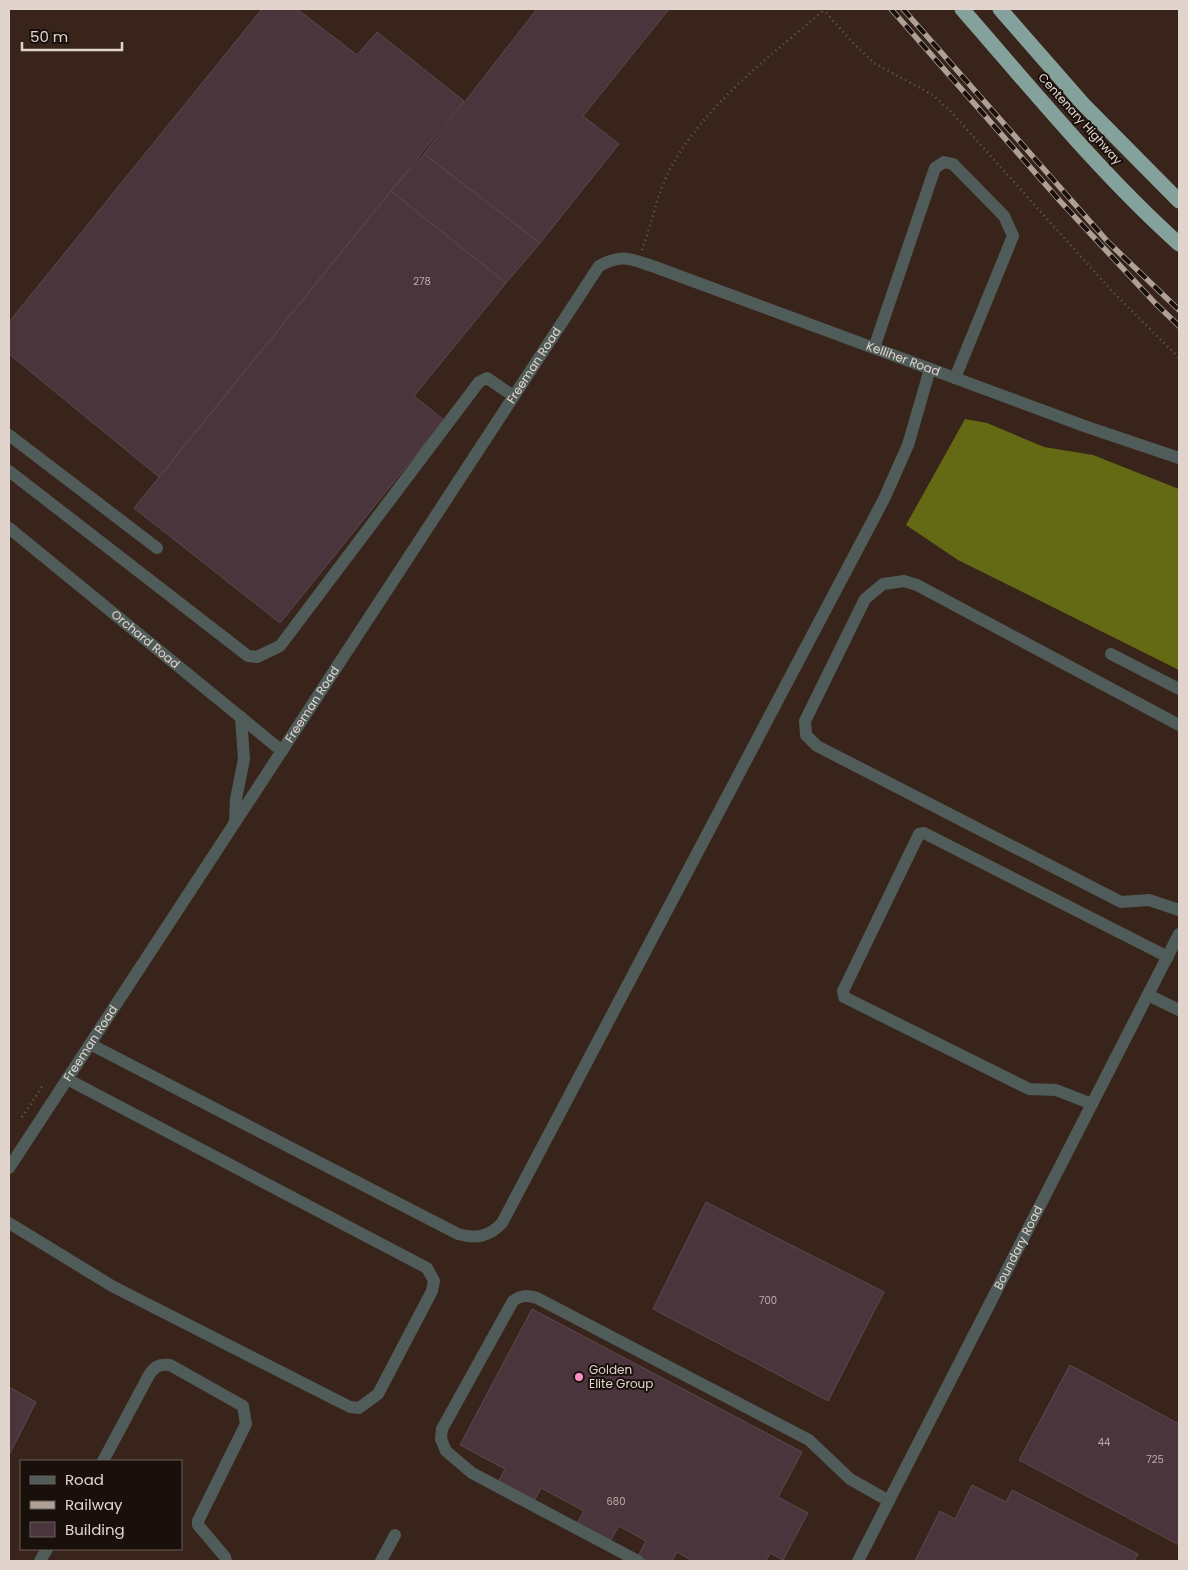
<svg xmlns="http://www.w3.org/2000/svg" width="1188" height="1570" viewBox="0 0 1188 1570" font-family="Poppins,sans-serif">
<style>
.forest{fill:#646914}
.building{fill:#4b353c;stroke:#5f474f}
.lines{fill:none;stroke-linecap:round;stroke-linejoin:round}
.path{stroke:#6d5b52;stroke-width:2.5;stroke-dasharray:1 4;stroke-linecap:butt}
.minor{stroke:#505c59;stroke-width:12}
.highway{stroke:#84a29b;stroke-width:15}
.rail-casing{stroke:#ae9f97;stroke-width:5.5}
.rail{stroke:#19100b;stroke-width:4;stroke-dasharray:11;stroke-linecap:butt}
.poi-dot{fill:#fc8fc3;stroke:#19100b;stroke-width:2}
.labels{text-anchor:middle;stroke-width:4;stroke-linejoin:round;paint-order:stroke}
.number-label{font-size:10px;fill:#bcaca9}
.street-label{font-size:12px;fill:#e1d4cd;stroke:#19100b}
.poi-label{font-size:12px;fill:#e1d4cd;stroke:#19100b;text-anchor:start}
</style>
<rect width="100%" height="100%" fill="#38241a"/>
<polygon class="forest" points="965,419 987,423 1044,447 1093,455 1179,489 1179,670 958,560 906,525"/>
<g class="building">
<polygon points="262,9 297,9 357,55 377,32 464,101 159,477 9,354 9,322"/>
<polygon points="537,9 669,9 583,116 619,144 540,243 424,154"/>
<polygon points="424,154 540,243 506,283 391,191"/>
<polygon points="391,191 506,283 414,396 444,420 280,623 134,508"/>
<polygon points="706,1202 884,1292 828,1401 653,1309"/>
<polygon points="532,1309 802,1452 778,1497 808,1513 783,1560 770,1553 766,1561 693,1561 677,1552 672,1561 648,1561 638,1556 646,1541 619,1526 609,1543 576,1525 584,1511 541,1488 533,1503 497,1484 505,1469 460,1445"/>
<polygon points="1070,1365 1179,1424 1179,1545 1019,1460"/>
<polygon points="9,1387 36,1402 9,1455"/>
<polygon points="972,1485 1006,1502 1012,1490 1138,1554 1134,1561 915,1561 940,1511 955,1519"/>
</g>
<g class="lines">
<g class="path">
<polyline points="823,9 850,40 874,63 933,95 953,114 1111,290 1179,358"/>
<path d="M642 250C651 225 657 195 669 171 704 105 768 58 824 10"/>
<polyline points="22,1117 44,1084"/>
</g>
<g class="minor">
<polyline points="874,348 935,168 944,162 953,164 1004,216 1013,236 955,378"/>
<polyline points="9,435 157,548"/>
<polyline points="9,471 248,656 257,657 280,646 479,382 487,378 512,395"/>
<path id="s1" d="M9 528 282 751"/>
<polyline points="1111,654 1179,689"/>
<polyline points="1179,725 917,585 904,581 883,584 865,599 805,721 806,735 817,746 1121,902 1149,900 1179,910"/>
<polyline points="235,821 236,799 244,759 241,717"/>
<polyline points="1148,995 1179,1010"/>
<path d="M90 1044 458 1234C476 1239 489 1237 502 1223L884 499 908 445 930 369"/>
<polyline points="1092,1104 1056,1090 1029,1089 844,997 843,991 919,834 924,833 1168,957"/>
<path id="s2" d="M9 1168 599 266C623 253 630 259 655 267L1087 427 1179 458"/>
<polyline points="9,1223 112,1286 350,1407 359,1408 378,1394 432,1291 434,1281 427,1268 67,1079"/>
<path d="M103 1461 149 1375C155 1366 159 1364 170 1365L243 1406 246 1424 198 1521V1525L225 1557 226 1561"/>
<polyline points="40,1561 47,1549"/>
<polyline points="381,1561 395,1535"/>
<path d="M638 1561 472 1473 446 1451 441 1439 442 1429 513 1301C521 1295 527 1295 537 1298L809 1440 850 1479 889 1501"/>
<path id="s3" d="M858 1561 1179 934"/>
</g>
<g class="highway">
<path d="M962 9C1032 89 1100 173 1179 244"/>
<polyline points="1000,9 1083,104 1179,201"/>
</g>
<defs>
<g id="rail">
<polyline points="891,9 1060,201 1155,303 1179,326"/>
<polyline points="903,9 1108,242 1179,310"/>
</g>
</defs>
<use href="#rail" class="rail-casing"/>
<use href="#rail" class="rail"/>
</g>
<circle class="poi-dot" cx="579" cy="1377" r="5"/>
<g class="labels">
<g class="number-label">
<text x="422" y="285">278</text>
<text x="768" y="1304">700</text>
<text x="1104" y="1446">44</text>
<text x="1155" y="1463">725</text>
<text x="616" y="1505">680</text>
</g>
<g class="street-label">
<text transform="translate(1080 119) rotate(48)" y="4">Centenary Highway</text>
<text dy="4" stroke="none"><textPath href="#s2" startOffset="1401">Kelliher Road</textPath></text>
<text dy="4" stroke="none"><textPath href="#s2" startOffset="959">Freeman Road</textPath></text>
<text dy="4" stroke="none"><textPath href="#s1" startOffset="176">Orchard Road</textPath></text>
<text dy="4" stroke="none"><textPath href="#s2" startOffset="554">Freeman Road</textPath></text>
<text dy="4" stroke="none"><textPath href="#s2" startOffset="149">Freeman Road</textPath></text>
<text dy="4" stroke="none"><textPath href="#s3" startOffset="352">Boundary Road</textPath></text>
</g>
<g class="poi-label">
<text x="589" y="1374">Golden<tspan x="589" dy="14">Elite Group</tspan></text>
</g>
</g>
<rect width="1188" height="1570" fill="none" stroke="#e1d4cd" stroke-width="20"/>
<rect x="20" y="1460" width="162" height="90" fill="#19100b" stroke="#695e59"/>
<rect x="30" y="1476" width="25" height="8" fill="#505c59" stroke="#695e59"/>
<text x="65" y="1485" font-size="15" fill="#e1d4cd">Road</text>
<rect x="30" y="1501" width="25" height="8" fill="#ae9f97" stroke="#695e59"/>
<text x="65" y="1510" font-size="15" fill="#e1d4cd">Railway</text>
<rect x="30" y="1522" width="25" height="15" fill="#4b353c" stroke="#695e59"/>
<text x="65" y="1535" font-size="15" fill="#e1d4cd">Building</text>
<path d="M22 42v8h100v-8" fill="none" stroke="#e1d4cd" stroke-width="2.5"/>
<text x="30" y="42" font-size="15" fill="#e1d4cd" stroke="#19100b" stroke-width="4" paint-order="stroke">50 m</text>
</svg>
